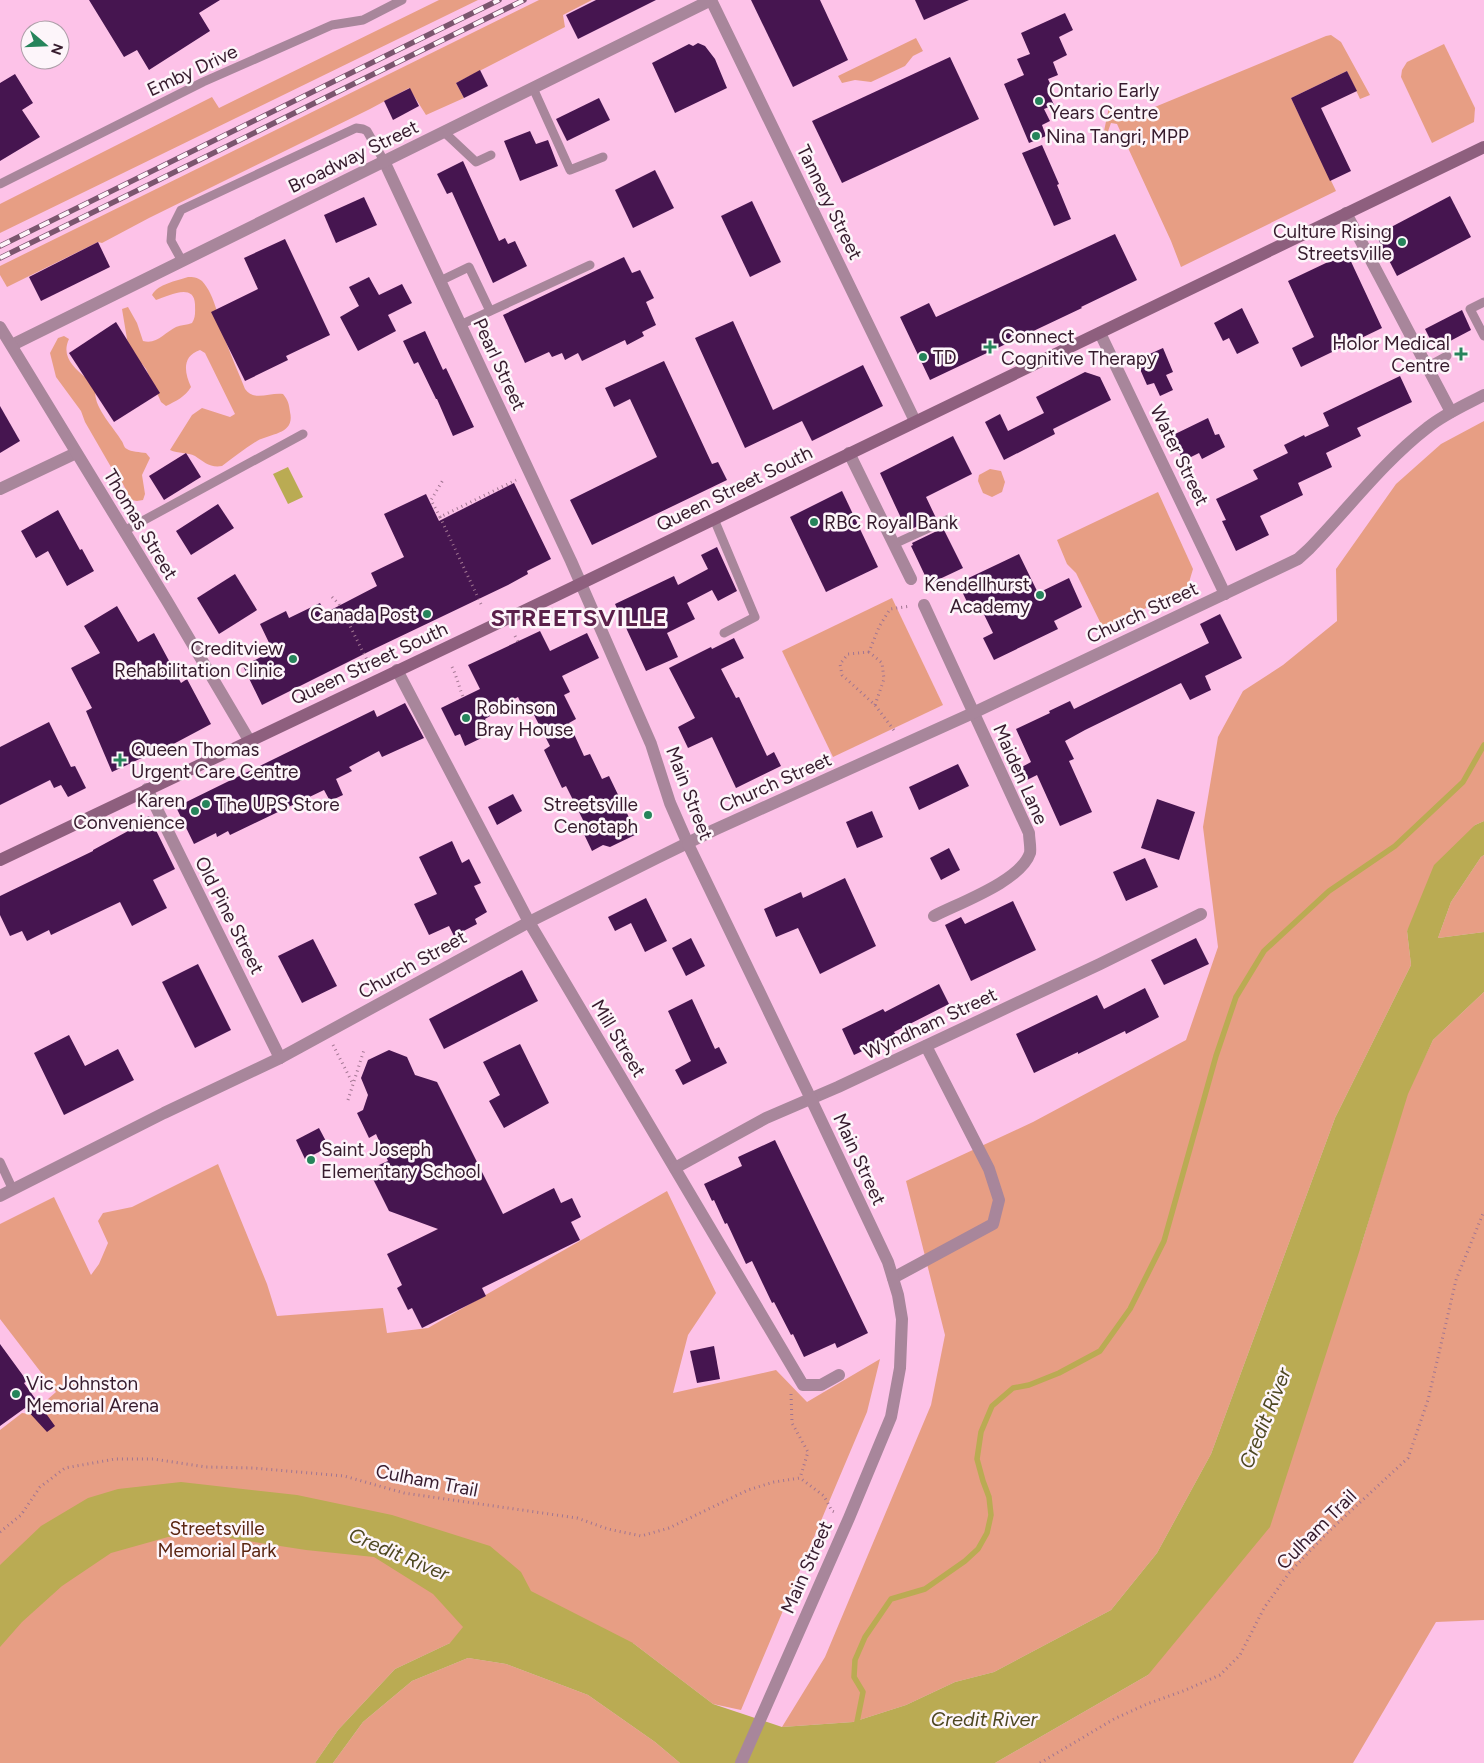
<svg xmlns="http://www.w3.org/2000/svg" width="1484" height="1763" viewBox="0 0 1484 1763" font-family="Figtree,sans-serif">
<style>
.green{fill:#e79e84}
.water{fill:#baab53}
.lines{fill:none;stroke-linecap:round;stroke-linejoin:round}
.stream{stroke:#baab53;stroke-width:5.5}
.building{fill:#461550}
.path{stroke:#a17591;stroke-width:3;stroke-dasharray:1 4;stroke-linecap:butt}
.service{stroke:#a8869b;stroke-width:9}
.minor{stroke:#a8869b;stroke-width:12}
.tertiary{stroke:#a8869b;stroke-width:12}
.secondary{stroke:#8e5f7e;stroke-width:12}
.rail-casing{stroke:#7b556e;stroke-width:5.5}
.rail{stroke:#fdf5fa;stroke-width:4;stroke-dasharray:11;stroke-linecap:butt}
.poi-dot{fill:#26845b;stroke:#fdf5fa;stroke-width:2}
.labels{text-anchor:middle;stroke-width:5;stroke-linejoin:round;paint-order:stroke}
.street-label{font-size:19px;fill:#361b2d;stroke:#fdf5fa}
.poi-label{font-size:19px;fill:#361b2d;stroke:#fdf5fa;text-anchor:start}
.park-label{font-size:19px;fill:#5b2612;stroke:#fdf5fa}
.water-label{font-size:20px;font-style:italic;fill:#4d4721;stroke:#fdf5fa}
.district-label{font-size:24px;font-weight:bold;letter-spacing:1px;fill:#5b204a;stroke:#fdf5fa}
</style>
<rect width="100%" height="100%" fill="#fdc2e8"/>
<g class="green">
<polygon points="439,0 478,0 0,233 0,204 212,97 219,108"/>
<polygon points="539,0 592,0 563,15 565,27 456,83 464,98 426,115 409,88 370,109 149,218 102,243 98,242 7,287 0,275 0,266"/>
<polygon points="1331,35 1341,42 1370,95 1360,99 1347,71 1291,98 1336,191 1181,267 1171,241 1117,124 1111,123 1106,137 1103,136 1109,107 1114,106 1121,121 1326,36"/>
<polygon points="916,38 923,51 913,56 905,66 871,82 855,80 842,83 838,76"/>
<polygon points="1444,44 1475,108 1474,122 1432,143 1401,77 1402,70 1407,62"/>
<path d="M188 277C193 277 197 277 202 281 216 296 219 323 226 342 232 358 239 374 245 389 254 402 270 392 283 394 288 400 289 404 290 412 295 434 273 433 257 441 245 448 233 458 222 466 210 468 204 462 195 456 188 452 178 454 170 450L192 415 202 408 230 417 235 414 205 353 200 350C182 356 184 372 191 387 185 397 176 401 166 406L161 402 146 369 142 364 96 388C91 405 113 426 121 440 124 443 123 447 127 449 131 452 140 452 146 453L150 458 142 475 145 494 143 500 137 501 131 500 123 484 115 474 85 422 81 411 56 377 50 353 58 338 64 336 69 339C61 356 73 367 86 378L128 345 122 309 128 307 137 323 143 341C157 345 165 332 176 327 181 325 187 325 192 323 196 317 195 311 195 304 194 282 168 296 156 300L152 295C158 284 176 281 188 277Z"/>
<polygon points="1484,421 1484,821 1475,825 1407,931 1411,965 1335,1118 1211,1454 1157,1553 1111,1610 994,1672 955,1682 906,1705 853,1722 782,1727 825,1657 931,1405 945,1335 906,1181 1033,1122 1186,1040 1218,947 1203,827 1218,737 1243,691 1283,665 1337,621 1336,569 1396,484 1441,444"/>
<polygon points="990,469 1001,471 1005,482 1002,492 992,497 983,493 978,481 979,475"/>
<polygon points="1158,492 1193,569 1187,589 1103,628 1076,573 1067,564 1057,540"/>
<polygon points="892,598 943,705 833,757 782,651"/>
<polygon points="1484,855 1484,932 1438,938 1451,902 1481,857"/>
<polygon points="1484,992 1484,1620 1436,1622 1353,1763 995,1763 1148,1675 1361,1246 1407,1094 1433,1040"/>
<polygon points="218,1164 267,1284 277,1316 383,1308 387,1333 428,1328 667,1191 716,1293 688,1335 673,1393 776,1370 807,1402 880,1359 867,1412 741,1710 713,1704 633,1643 450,1643 395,1669 338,1730 315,1763 0,1763 0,1430 22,1413 31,1414 56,1392 0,1319 0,1224 54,1197 91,1275 99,1264 108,1243 98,1221 103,1213 132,1207"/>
<polygon points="468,1658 506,1664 588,1695 655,1742 680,1763 333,1763 363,1722 412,1681"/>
</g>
<g class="water">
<polygon points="288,467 303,497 288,504 273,474"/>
<polygon points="1484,821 1484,855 1481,857 1451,902 1438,938 1484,932 1484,992 1433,1040 1408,1094 1361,1246 1270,1527 1148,1675 995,1763 680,1763 655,1742 588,1695 506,1664 468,1658 412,1681 363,1722 333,1763 315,1763 338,1730 395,1669 450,1643 463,1627 433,1594 374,1557 306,1550 210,1535 168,1537 111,1553 62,1586 22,1622 0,1647 0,1565 41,1526 88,1498 118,1489 181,1482 297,1495 392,1515 490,1546 521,1572 531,1591 633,1643 713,1704 782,1727 853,1722 906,1705 955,1682 994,1672 1111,1610 1157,1553 1211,1454 1335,1118 1411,965 1407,931 1434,865 1475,825"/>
</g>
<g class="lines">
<polyline class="stream" points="856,1727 863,1692 854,1677 855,1660 865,1637 891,1599 925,1589 965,1561 978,1549 987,1533 991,1515 989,1497 983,1481 977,1459 981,1432 992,1406 1013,1388 1029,1385 1059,1373 1100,1351 1130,1309 1164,1241 1216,1056 1236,997 1264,951 1329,891 1395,846 1463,782 1484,745"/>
</g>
<g class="building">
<polygon points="89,0 220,0 199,13 210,31 149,70 137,50 124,57"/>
<polygon points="596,0 656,0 578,39 566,15"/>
<polygon points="751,0 820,0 848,60 793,87"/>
<polygon points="915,0 969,0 924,20"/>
<polygon points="1065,13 1073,30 1059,37 1067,55 1053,62 1058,75 1048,79 1053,90 1048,92 1054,105 1044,109 1050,121 1042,125 1046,136 1029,143 1004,84 1024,75 1017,59 1030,54 1021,33"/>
<polygon points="698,43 705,46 715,59 727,88 675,113 652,63 689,44 693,46"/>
<polygon points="950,57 979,119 842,183 812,121"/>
<polygon points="480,70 488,86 464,98 456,83"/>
<polygon points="1347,71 1357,91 1321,108 1351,171 1330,181 1291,98"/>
<polygon points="15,74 33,103 22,110 40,137 0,161 0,83"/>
<polygon points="410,88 419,106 393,120 384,101"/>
<polygon points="599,98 610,120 567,141 556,119"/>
<polygon points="530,131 536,144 548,140 558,166 520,181 504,141"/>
<polygon points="1042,145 1059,184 1057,185 1071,219 1054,226 1022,153"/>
<polygon points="463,161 499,241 505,238 508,244 515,241 527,266 493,283 452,192 447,194 437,174"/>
<polygon points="655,170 674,208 633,228 615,190"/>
<polygon points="1450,196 1471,237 1397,276 1376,235"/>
<polygon points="364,197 377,225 336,243 324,215"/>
<polygon points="752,201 781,262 750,277 721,216"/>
<polygon points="1115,234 1137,280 1081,307 1082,308 930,380 900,317 929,303 936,317"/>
<polygon points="285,239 330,335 286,356 288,360 245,381 211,312 258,289 244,258"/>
<polygon points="98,242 110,267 41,301 29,277"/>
<polygon points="1347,253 1382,328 1301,367 1292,348 1314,337 1288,281"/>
<polygon points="624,257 632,273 640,270 654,298 646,302 656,325 642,332 644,336 627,345 625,340 582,361 578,353 565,360 562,353 552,357 549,352 525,363 503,315"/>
<polygon points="369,277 379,295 402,284 412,303 388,315 396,331 358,351 340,317 359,306 349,287"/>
<polygon points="1242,308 1259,343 1237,354 1229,338 1223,341 1214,323"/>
<polygon points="1462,310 1471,330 1435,349 1425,329"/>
<polygon points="733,321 773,410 863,365 883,406 812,441 802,421 745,448 695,338"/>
<polygon points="116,322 160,393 114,422 69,353"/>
<polygon points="425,331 443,370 446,368 474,427 453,436 437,399 436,399 418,362 414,364 403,341"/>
<polygon points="1163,348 1173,372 1166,375 1173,390 1160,396 1154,383 1147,385 1136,360"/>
<polygon points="664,361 712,464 718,462 727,480 592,545 570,500 657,457 630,399 614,407 605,388"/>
<polygon points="1085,372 1100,377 1111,400 1053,429 1055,434 1004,460 985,422 1000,414 1008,431 1044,413 1036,397"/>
<polygon points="1400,376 1412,402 1357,428 1361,436 1326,453 1332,467 1298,483 1303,495 1260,516 1269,535 1236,551 1222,521 1226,520 1216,499 1258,479 1253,470 1288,453 1284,445 1304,435 1305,437 1329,426 1323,413"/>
<polygon points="0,406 20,441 0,453"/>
<polygon points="1208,418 1215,435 1219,434 1225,447 1202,459 1199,453 1183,461 1171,436"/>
<polygon points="953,436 972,474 926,497 936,518 907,531 880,473"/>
<polygon points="186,453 201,477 164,500 149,476"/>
<polygon points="514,483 551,559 527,571 528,574 508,585 374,649 262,705 243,666 273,651 260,624 286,611 289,618 320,603 325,613 377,586 371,573 404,557 384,514 426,494 439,521"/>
<polygon points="842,491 878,567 826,592 790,517"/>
<polygon points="218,504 234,528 191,555 176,531"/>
<polygon points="58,510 80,550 82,549 94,571 67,586 48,551 36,558 21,531"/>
<polygon points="941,529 942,531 944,530 963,568 929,584 911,546 913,545 912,543"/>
<polygon points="717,547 737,591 718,601 712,590 687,603 695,619 667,633 678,657 646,671 615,604 674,576 678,585 708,569 701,555"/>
<polygon points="1019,554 1038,593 1069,578 1082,607 1054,621 1058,629 994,660 983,638 993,633 977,600 968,604 958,583"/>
<polygon points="235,574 257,610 219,634 197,598"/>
<polygon points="117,606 138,642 154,633 181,683 187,679 211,724 149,757 148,755 112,772 86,711 92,708 71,668 100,653 84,626"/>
<polygon points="1220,614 1242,658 1205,676 1211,690 1190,700 1181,683 1085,730 1065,741 1074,759 1069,761 1092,812 1060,826 1037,775 1027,780 1020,768 1031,762 1016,729 1050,713 1049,711 1070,701 1074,709 1209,643 1200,624"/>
<polygon points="540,631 550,651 587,633 599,658 562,676 570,692 564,695 576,719 569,723 584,756 590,754 602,779 609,776 637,834 610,847 603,845 592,851 583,832 588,830 566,786 562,788 544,750 550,746 532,711 526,714 518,697 488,712 490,716 485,719 492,733 465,746 460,734 455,736 441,708 480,689 468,665"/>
<polygon points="734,638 744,658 721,669 736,698 739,697 767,756 774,752 781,766 736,788 712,737 688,748 678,727 695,718 669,668 711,647 712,649"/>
<polygon points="405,703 424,738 382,757 379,751 349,767 352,771 336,779 343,795 330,801 324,790 230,835 228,831 217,837 216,833 194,844 176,807 374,710 377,717"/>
<polygon points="49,722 71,767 75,766 86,788 68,797 61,785 54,788 50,780 0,805 0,747"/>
<polygon points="958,764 969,786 919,810 909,787"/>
<polygon points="513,794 522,811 497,825 488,807"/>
<polygon points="1157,799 1195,812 1179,860 1141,848"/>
<polygon points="872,811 883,837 857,848 846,822"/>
<polygon points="149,816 175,869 153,880 167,908 132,926 120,902 51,935 49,930 27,941 22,931 10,936 0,915 0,896 93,851 93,850 130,830 128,826"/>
<polygon points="452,841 462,863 469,859 481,883 474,886 487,912 475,919 477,924 454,936 449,926 429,935 414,904 437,894 419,857"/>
<polygon points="949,848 960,870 941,880 930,858"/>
<polygon points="1145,858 1158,887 1126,901 1113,872"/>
<polygon points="845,878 876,946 820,974 798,928 776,937 764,909 801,892 803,898"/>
<polygon points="646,898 667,941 645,952 631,923 615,931 608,917"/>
<polygon points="1013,901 1036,950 971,981 945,925 961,917 965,924"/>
<polygon points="691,938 705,966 686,976 672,948"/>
<polygon points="1196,938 1209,964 1164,985 1151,960"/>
<polygon points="313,939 337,986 302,1003 278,956"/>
<polygon points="198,964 231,1030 195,1048 162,982"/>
<polygon points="522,970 538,1001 444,1049 429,1019"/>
<polygon points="939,984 949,1004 894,1032 896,1035 854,1055 842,1029 883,1009 885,1012"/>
<polygon points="1145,988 1159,1017 1126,1034 1125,1031 1078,1054 1078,1052 1034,1073 1016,1034 1097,995 1104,1009"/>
<polygon points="692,999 715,1049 719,1047 727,1063 683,1085 675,1070 691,1061 668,1011"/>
<polygon points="69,1035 85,1066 118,1049 134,1080 64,1115 34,1053"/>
<polygon points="520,1044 549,1103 504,1128 489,1101 500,1095 483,1062"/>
<polygon points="389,1050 407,1057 415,1075 437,1082 503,1214 554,1188 561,1203 572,1198 581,1217 571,1222 580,1240 482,1288 486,1296 422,1328 412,1308 408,1310 397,1288 402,1285 387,1254 438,1229 389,1211 373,1179 379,1165 388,1161 376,1134 369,1138 357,1113 363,1110 368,1095 361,1078 368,1060"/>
<polygon points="319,1128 329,1147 305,1159 296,1140"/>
<polygon points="775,1140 868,1333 837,1348 835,1343 804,1357 793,1334 791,1335 774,1302 772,1303 752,1261 746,1264 727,1223 725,1224 714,1200 712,1201 704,1184 742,1166 738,1157"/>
<polygon points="0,1344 27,1381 24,1383 55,1426 47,1432 25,1408 0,1426"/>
<polygon points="714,1346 720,1379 697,1383 690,1351"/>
</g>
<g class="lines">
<g class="path">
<polyline points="440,517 431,500 443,480"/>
<polyline points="332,597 339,604 367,660"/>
<polyline points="481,604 440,517 516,480"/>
<polyline points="515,636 518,642"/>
<polyline points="869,652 848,654 840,664 842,675 875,705 896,733"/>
<path d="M452 667C457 677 459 687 463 697"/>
<polyline points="875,705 884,679 882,663 869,652 879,627 890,609 911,606"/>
<polyline points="333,1045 353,1084"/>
<polyline points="348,1100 364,1050"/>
<polyline points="791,1394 792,1423 808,1452 800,1478"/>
<polyline points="0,1532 21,1515 40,1487 65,1468 115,1459 153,1459 206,1467 253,1468 344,1476 404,1493 577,1518 608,1529 641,1536 669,1528 748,1490 774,1482 800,1478 824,1496 832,1511 837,1513"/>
<polyline points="1040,1763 1114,1719 1147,1704 1183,1691 1220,1675 1240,1655 1264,1608 1289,1573 1327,1533 1408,1458 1428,1400 1456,1280 1484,1211"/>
</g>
<g class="service">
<polyline points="533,88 570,170 603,157"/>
<polyline points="444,132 476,162 491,155"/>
<polyline points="0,184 203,82 332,25 363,20 402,0"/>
<polyline points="182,261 171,241 172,228 181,210 356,128 363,129 367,131 384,161"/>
<polyline points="440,281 469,267 490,311"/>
<polyline points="1484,302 1470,309 1484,336"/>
<polyline points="460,325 590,265"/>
<polyline points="1427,367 1447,356"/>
<polyline points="714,519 755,617 724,633"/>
<polyline points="124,531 303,434"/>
<polyline points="894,544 951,518"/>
<polyline points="0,1162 13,1190"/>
</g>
<g class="minor">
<polyline points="711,0 915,421"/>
<polyline points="384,161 571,561 651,744 670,803 688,844"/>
<polyline points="1346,213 1451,412"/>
<polyline points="1100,333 1225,594"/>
<polyline points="12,345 711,0"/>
<polyline points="849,453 911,579"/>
<polyline points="0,489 76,453"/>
<path d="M924 605 1029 833C1029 839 1031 847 1030 853 1021 881 959 903 934 916"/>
<polyline points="397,670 529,922 803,1385 821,1385 839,1375"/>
<polyline points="147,789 280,1058"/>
<polyline points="675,1168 766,1118 838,1087 1100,964 1201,914"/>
<path d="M0 1196 164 1113 280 1058 529 922 657 858 714 830 973 713 1298 559 1309 549C1348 509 1383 462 1427 428 1444 414 1465 405 1484 395"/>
<polyline points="893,1278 993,1224 999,1200 989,1169 926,1046"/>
</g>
<g class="tertiary">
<polyline points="0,327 167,601 249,740"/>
<polyline points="688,844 811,1099 888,1262 898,1295 902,1319 900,1368 891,1417 849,1518 741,1763"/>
</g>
<polyline class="secondary" points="0,860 553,597 1484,147"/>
<defs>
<g id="rail">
<polyline points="0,246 499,0"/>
<polyline points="0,258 524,0"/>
</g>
</defs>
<use href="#rail" class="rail-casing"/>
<use href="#rail" class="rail"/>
</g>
<g class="poi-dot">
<circle cx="1039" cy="101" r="5"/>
<circle cx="1036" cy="136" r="5"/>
<circle cx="1402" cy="242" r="5"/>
<path d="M987.5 339.5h5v5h5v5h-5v5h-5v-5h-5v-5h5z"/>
<path d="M1458.5 346.5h5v5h5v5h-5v5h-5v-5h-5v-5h5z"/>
<circle cx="923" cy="357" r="5"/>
<circle cx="814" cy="522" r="5"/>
<circle cx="1040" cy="595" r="5"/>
<circle cx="427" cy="614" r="5"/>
<circle cx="293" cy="659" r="5"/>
<circle cx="466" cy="718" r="5"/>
<path d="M117.5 752.5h5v5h5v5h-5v5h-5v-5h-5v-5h5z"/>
<circle cx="206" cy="804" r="5"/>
<circle cx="195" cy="811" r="5"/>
<circle cx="648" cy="815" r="5"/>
<circle cx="311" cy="1160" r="5"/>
<circle cx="16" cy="1394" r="5"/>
</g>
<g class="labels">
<g class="street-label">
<text transform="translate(192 70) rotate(-25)" y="7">Emby Drive</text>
<text transform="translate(353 156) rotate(-26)" y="7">Broadway Street</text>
<text transform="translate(830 202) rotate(64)" y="7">Tannery Street</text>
<text transform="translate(500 364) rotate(65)" y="7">Pearl Street</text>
<text transform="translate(1180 455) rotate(64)" y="7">Water Street</text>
<text transform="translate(734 488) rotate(-26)" y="7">Queen Street South</text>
<text transform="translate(141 524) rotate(59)" y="7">Thomas Street</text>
<text transform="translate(1142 612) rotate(-25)" y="7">Church Street</text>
<text transform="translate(369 663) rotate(-25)" y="7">Queen Street South</text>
<text transform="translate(1021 774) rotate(66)" y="7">Maiden Lane</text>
<text transform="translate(775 782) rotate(-24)" y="7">Church Street</text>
<text transform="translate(690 793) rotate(69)" y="7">Main Street</text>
<text transform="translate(230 915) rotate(63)" y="7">Old Pine Street</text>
<text transform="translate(412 964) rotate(-29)" y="7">Church Street</text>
<text transform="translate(930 1023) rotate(-25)" y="7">Wyndham Street</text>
<text transform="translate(619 1038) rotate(59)" y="7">Mill Street</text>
<text transform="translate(860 1159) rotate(65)" y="7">Main Street</text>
<text transform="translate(427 1480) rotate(11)" y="7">Culham Trail</text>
<text transform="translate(1316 1529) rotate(-45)" y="7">Culham Trail</text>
<text transform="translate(806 1567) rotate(-66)" y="7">Main Street</text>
</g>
<g class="poi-label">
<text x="1049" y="97">Ontario Early<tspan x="1049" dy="22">Years Centre</tspan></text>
<text x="1046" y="143">Nina Tangri, MPP</text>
<text x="1392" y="238" text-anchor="end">Culture Rising<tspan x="1392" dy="22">Streetsville</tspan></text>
<text x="1001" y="343">Connect<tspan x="1001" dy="22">Cognitive Therapy</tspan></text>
<text x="1450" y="350" text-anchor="end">Holor Medical<tspan x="1450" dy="22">Centre</tspan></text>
<text x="933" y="364">TD</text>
<text x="824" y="529">RBC Royal Bank</text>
<text x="1030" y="591" text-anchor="end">Kendellhurst<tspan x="1030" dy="22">Academy</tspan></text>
<text x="417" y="621" text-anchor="end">Canada Post</text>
<text x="283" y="655" text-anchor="end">Creditview<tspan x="283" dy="22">Rehabilitation Clinic</tspan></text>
<text x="476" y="714">Robinson<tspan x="476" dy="22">Bray House</tspan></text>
<text x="131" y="756">Queen Thomas<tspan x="131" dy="22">Urgent Care Centre</tspan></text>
<text x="185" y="807" text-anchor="end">Karen<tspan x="185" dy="22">Convenience</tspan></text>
<text x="216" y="811">The UPS Store</text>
<text x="638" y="811" text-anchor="end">Streetsville<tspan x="638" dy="22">Cenotaph</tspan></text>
<text x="321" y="1156">Saint Joseph<tspan x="321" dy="22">Elementary School</tspan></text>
<text x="26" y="1390">Vic Johnston<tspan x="26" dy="22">Memorial Arena</tspan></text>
</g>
<g class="park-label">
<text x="217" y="1535">Streetsville<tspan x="217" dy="22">Memorial Park</tspan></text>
</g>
<g class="water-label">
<text transform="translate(1265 1418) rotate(-68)" y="7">Credit River</text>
<text transform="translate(399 1554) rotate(23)" y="7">Credit River</text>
<text x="984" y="1726">Credit River</text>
</g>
<g class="district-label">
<text x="579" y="626">STREETSVILLE</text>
</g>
</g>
<g transform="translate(45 45) rotate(109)"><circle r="24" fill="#fdf5fa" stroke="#ad9ea8"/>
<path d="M0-4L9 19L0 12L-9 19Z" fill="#26845b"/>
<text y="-8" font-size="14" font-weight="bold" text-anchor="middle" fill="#361b2d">N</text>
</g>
</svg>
